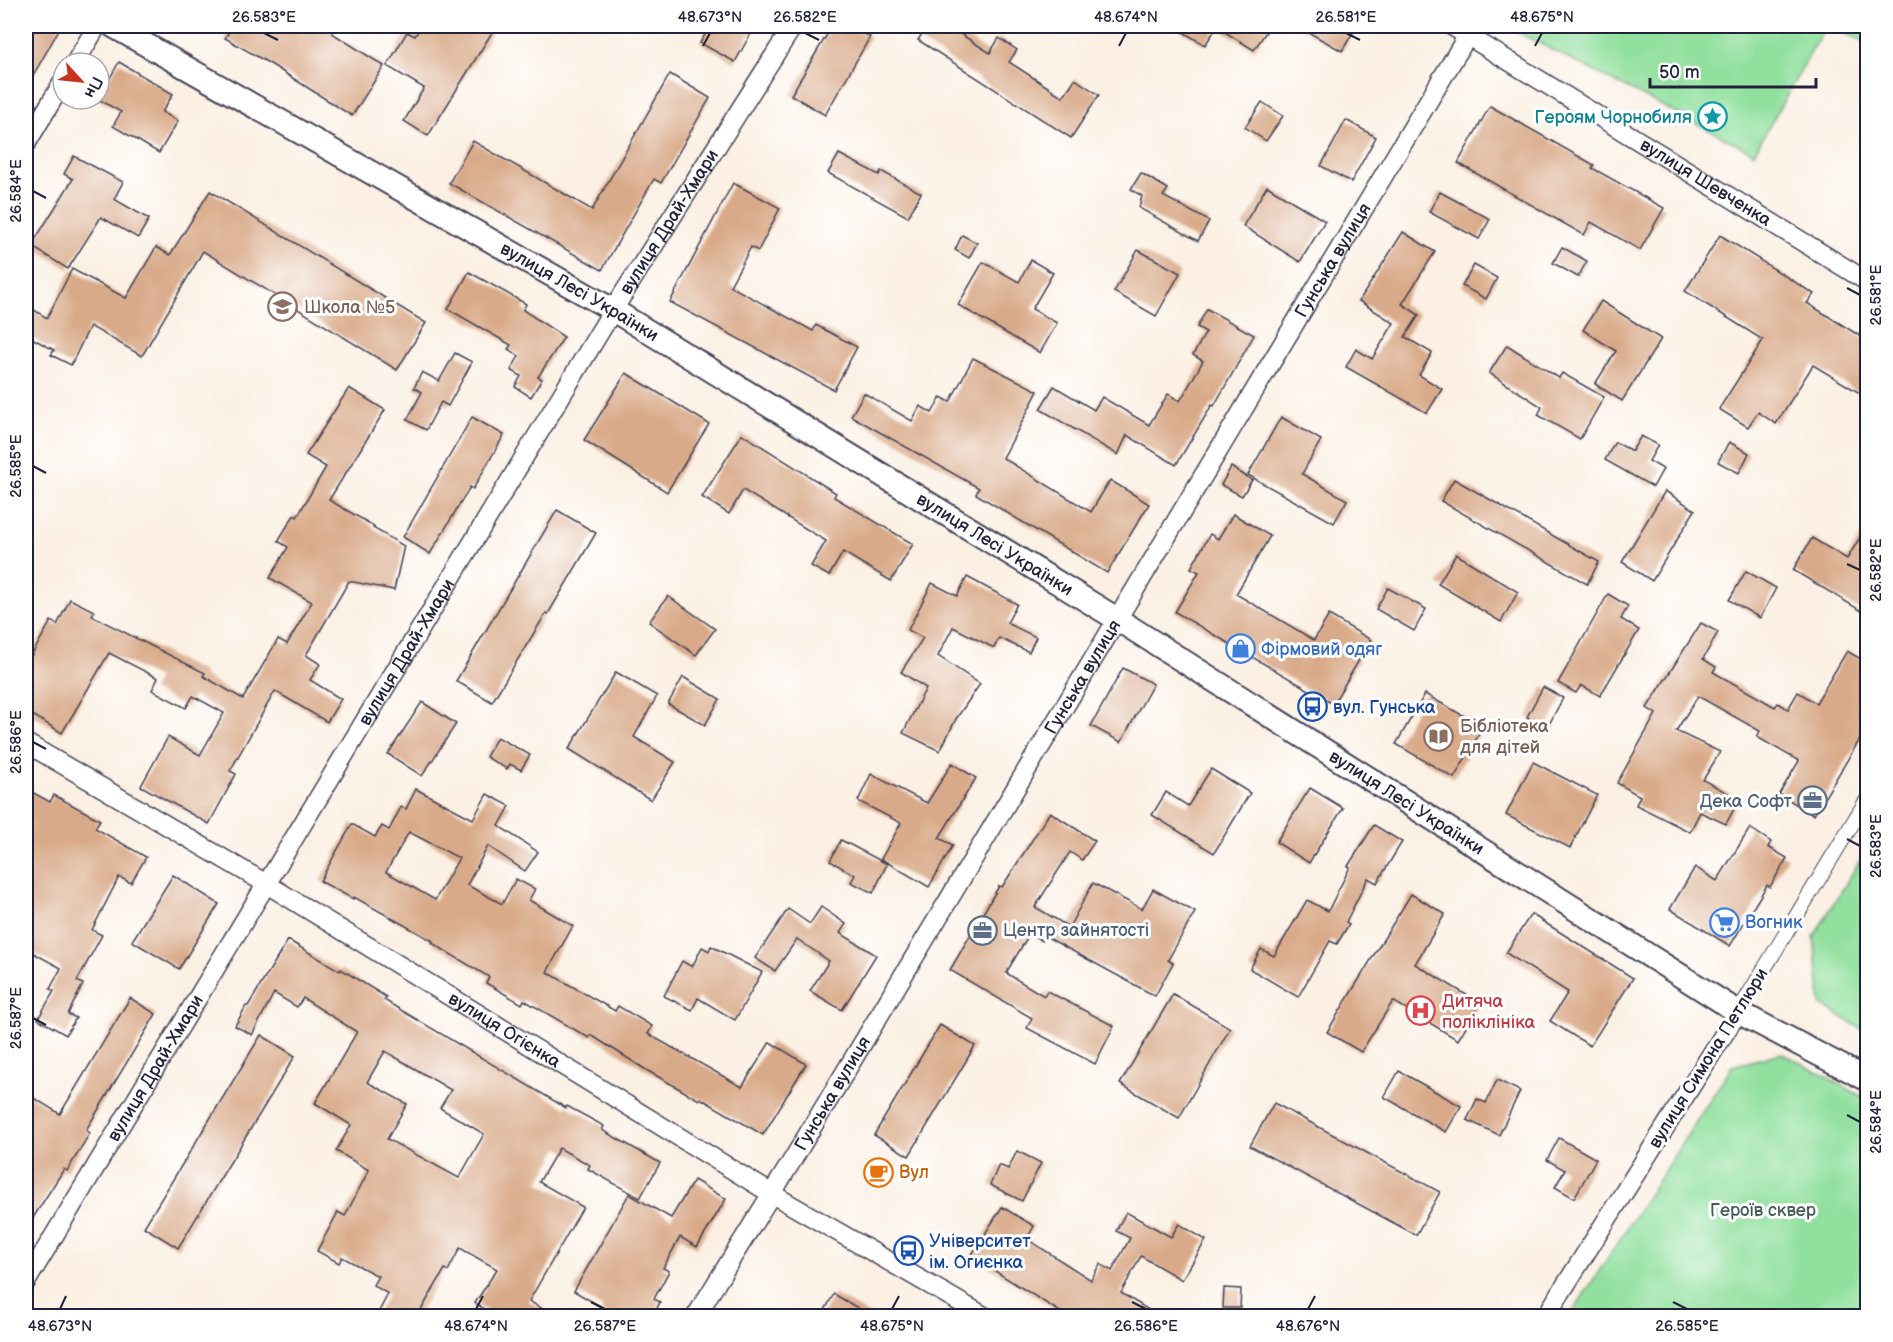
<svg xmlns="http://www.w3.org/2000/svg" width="1893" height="1342" viewBox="0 0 1893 1342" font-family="'Balsamiq Sans',sans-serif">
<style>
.green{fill:#91e09e;stroke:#5a816c;stroke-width:1.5}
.building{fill:#d9aa89;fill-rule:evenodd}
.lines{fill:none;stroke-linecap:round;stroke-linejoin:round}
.pedestrian-casing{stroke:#434154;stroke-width:16}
.minor-casing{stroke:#434154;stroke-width:21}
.tertiary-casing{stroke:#434154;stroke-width:26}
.pedestrian{stroke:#fff;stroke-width:14}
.minor{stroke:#fff;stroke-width:18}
.tertiary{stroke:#fff;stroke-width:22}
.ticks{fill:none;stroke:#22223b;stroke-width:2}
.labels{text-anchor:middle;stroke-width:6;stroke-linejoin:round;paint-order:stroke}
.culture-label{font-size:18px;fill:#0d838f;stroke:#fff;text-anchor:end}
.street-label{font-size:18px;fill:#22223b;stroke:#fff}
.education-label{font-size:18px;fill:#785e54;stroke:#fff;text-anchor:start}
.shop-label{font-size:18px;fill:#366cbe;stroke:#fff;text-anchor:start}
.transit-label{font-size:18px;fill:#164399;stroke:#fff;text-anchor:start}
.service-label{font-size:18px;fill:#4e5e75;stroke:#fff;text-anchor:end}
.health-label{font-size:18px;fill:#be3a42;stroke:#fff;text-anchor:start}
.food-label{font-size:18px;fill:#c56008;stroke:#fff;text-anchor:start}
.park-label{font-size:18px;fill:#435b59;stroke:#fff}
.neatline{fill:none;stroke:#22223b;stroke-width:2}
.ticks-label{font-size:15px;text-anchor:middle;fill:#22223b}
</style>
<rect width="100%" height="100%" fill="#fff"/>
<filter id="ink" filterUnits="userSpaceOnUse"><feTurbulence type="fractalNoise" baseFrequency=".0167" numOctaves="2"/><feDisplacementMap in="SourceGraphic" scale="12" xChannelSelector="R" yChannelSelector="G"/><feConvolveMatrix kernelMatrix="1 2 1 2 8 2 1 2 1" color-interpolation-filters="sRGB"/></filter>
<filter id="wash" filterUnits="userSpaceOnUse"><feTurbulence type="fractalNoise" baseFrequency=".008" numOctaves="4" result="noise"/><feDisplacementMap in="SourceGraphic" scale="24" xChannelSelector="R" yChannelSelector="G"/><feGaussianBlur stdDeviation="1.35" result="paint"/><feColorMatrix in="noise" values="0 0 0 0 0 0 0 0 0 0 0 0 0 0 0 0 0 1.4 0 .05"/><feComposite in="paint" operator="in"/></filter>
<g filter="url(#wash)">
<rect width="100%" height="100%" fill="#fbf0e3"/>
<g class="green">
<polygon points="1505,26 1867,26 1867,43 1826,26 1754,153"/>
<polygon points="1867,849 1867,1032 1821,1005 1814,936"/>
<polygon points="1782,1053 1867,1099 1867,1316 1570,1316 1732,1066"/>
</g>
<g id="blocks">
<g class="building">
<polygon points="26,26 61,26 26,88"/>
<polygon points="232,26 335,26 332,33 384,66 352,116 272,65 225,38"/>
<polygon points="421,26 496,26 428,136 404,121 424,88 387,66 407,32 415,36"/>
<polygon points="710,26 755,26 735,62 700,43"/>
<polygon points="832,26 851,26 870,37 825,115 791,95"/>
<polygon points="927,26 948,26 990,53 999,38 1017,50 1009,62 1063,97 1075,79 1099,95 1071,138 918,40"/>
<polygon points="1173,26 1270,26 1254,50 1217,27 1205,45"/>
<polygon points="1297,26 1357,26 1342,51"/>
<polygon points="119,62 173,94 162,112 178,121 159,153 113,126 121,112 98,99"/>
<polygon points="670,74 710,98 661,183 654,179 602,270 449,183 473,141 592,210"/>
<polygon points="1262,102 1283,116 1266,141 1245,127"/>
<polygon points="1490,106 1594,165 1592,168 1664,208 1640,250 1591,222 1584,235 1458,163"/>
<polygon points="1346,120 1376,137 1351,182 1321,166"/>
<polygon points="839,154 879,175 881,171 921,193 908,217 828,173"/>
<polygon points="74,156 123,182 114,199 149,219 138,238 101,217 68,269 31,246 73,179 64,174"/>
<polygon points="1141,173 1168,189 1163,196 1209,221 1198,241 1139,208 1142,196 1131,189"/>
<polygon points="733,183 780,208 758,251 751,247 730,286 813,331 816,325 857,347 834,390 670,302"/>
<polygon points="1267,186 1325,221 1300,262 1243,226"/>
<polygon points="210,191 426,323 397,370 203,251 142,356 90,326 71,365 51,355 54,350 26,335 26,305 47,318 72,269 126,298 156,247 170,255"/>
<polygon points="1440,192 1490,219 1479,239 1429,212"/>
<polygon points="1403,232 1435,252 1402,304 1419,315 1405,337 1432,353 1419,375 1442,389 1427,413 1346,367 1356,349 1372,359 1394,323 1359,301"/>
<polygon points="962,235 977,243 969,258 955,250"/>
<polygon points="1720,235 1814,294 1807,303 1868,341 1868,398 1813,365 1776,424 1758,412 1748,427 1719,409 1763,340 1685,291"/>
<polygon points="1562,247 1587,261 1578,277 1553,263"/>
<polygon points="1138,250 1180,273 1156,316 1114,292"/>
<polygon points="1031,260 1053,273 1032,309 1057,323 1040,353 958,305 983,262 1019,282"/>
<polygon points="1474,265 1497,278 1486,299 1462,286"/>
<polygon points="469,272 526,304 523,310 564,337 538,377 542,379 531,397 515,387 521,376 511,370 519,356 508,349 511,345 448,309"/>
<polygon points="1601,301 1661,339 1622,401 1595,384 1616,351 1583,330"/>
<polygon points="1207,309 1254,335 1214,406 1212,405 1176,465 1127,435 1118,455 1040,409 1054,386 1094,410 1102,397 1149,425 1168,394 1180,401 1203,361 1193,355 1206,332 1197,327"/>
<polygon points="1507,345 1559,378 1562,373 1604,397 1580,439 1538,415 1542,407 1489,373"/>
<polygon points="455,353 472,362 448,406 441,402 426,430 407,420 422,392 414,388 422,372 439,381"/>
<polygon points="973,358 1038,391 1003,458 1091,512 1110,480 1149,504 1107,573 976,494 979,488 851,416 864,393 912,421 920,406 932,413 941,397 950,402"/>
<polygon points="626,373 709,424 667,492 584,440"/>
<polygon points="349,388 385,410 329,500 374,526 373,528 404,546 394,590 349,581 306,655 320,664 310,680 341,699 327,722 275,691 230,771 236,774 209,824 141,786 168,737 200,755 224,713 193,696 186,708 152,690 158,678 109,653 62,733 26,711 26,665 51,621 57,625 70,599 94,611 92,616 205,673 203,676 243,699 278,639 287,644 312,602 270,578 288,547 278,541 294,515 297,517 326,467 306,455"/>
<polygon points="472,417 504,435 473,489 470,487 430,554 403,537"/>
<polygon points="1281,417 1321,440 1302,474 1347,500 1334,523 1248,475"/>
<polygon points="742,434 836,493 834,497 913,544 891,581 843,552 829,576 811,566 826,541 743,490 729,514 702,497"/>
<polygon points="1641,436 1658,445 1649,461 1663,469 1653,487 1605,460 1615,442 1632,451"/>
<polygon points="1729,442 1749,453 1739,473 1718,462"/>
<polygon points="1231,467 1252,480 1242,496 1221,485"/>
<polygon points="1454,479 1599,562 1587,584 1441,501"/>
<polygon points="1665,491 1695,510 1652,581 1622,562"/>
<polygon points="557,510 596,533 548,614 546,613 492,702 456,681"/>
<polygon points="1233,514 1270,536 1236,594 1314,640 1329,615 1371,640 1333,704 1175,612 1199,572 1191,568 1210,534 1218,539"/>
<polygon points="1868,524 1868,615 1793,570 1812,538 1847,559"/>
<polygon points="1456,554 1518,592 1501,622 1438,584"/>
<polygon points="1746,571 1776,588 1760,618 1729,600"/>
<polygon points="967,577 1017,604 1007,623 1036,637 1029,652 999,638 994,648 953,627 938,656 980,684 956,719 940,751 903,733 926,688 901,672 923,638 908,630 932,583 957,596"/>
<polygon points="1388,588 1426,609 1414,631 1376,609"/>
<polygon points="1608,594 1628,606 1621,619 1639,630 1600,696 1581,685 1576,693 1558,683"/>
<polygon points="668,596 715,629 696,655 649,622"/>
<polygon points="1701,623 1718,632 1703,659 1716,667 1713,672 1775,707 1778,703 1788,709 1798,692 1816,703 1847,651 1868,663 1868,726 1814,815 1779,794 1799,761 1757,737 1760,731 1698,696 1676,731 1720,752 1703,780 1739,799 1726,824 1700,812 1690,832 1636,805 1640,796 1617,783 1656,714 1647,708"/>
<polygon points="1123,668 1153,684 1121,742 1091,726"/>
<polygon points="616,672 657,696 634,737 675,762 651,800 569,749"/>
<polygon points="683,677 720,699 705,725 668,704"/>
<polygon points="1543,687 1563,698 1547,728 1527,717"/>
<polygon points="1425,694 1483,727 1454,778 1396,744"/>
<polygon points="422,702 456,724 422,776 388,754"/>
<polygon points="497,737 530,755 521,770 510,764 507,769 486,757"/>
<polygon points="1533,762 1597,795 1570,848 1506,815"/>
<polygon points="952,763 976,778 939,838 953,845 929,887 881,859 901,823 858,801 871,774 927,803"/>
<polygon points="1211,769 1250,793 1214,853 1152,815 1166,792 1188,806"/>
<polygon points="1310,788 1343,808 1309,863 1276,842"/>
<polygon points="26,789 50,802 54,795 100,820 95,828 146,857 131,883 119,877 92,930 102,935 77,981 83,984 68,1014 76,1018 66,1035 38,1019 54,991 50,989 61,968 26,949"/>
<path d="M416 789 473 819 487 794 510 806 499 826 538 852 525 871 488 846 467 885 502 904 516 879 535 889 529 900 573 926 547 972 615 1011 618 1006 652 1026 648 1034 742 1087 770 1042 806 1064 763 1135 700 1098 699 1100 648 1071 591 1035 589 1038 524 1000 522 1004 486 983 489 977 432 943 433 941 354 897 353 899 320 881 352 824 375 837 382 826 389 830 401 807 406 809ZM409 832 459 858 435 900 386 872Z"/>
<polygon points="1050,812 1095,841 1082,860 1070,852 1035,907 1069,927 1093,883 1142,909 1153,889 1195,912 1168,960 1173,963 1155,996 1045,936 1042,941 1030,933 1006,973 1044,996 1047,991 1114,1026 1095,1064 1027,1028 1032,1018 950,970 999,886 1002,887"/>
<polygon points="1374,825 1402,842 1377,883 1368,878 1346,922 1349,924 1337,944 1330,941 1298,997 1250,969 1261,949 1274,956 1307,900 1328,911 1350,867 1348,866"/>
<polygon points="1750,828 1771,842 1768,847 1787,858 1770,887 1767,885 1730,946 1670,909 1695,867 1717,881"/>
<polygon points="841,840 887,864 873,893 851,882 855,875 830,861"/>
<polygon points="173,875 219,904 179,969 132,941"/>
<polygon points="1411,894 1445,914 1415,964 1480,1003 1458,1040 1393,1001 1361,1052 1327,1032"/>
<polygon points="821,907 846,924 840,933 876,955 842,1010 810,991 829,961 797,939 775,971 755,958 788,909 810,924"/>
<polygon points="1531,914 1633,978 1590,1046 1550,1021 1568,992 1506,953"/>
<path d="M288 940 340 971 341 969 386 997 384 1000 566 1108 567 1106 604 1126 602 1130 660 1163 640 1198 588 1169 590 1165 559 1148 539 1182 583 1207 529 1301 556 1317H496L475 1303 497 1269 460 1248 448 1271 445 1269 417 1317H376L388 1294 373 1285 378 1276 342 1257 339 1263 317 1251 338 1212 345 1216 369 1170 336 1151 351 1125 315 1103 357 1032 303 998 297 1007 274 993 252 1035 235 1026 246 1006H248ZM385 1051 451 1090 440 1108 484 1134 459 1178 387 1139 407 1104 367 1082Z"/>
<polygon points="711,946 762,972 735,1020 698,998 692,1010 664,996 682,961 692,967 702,947 709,951"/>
<polygon points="1173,994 1230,1028 1179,1118 1120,1084"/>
<polygon points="130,998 156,1014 86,1130 90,1133 67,1171 64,1169 26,1229 26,1093 60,1114"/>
<polygon points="940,1025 975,1046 909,1156 874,1135"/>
<polygon points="261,1035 295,1056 178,1248 144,1227"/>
<polygon points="1399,1071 1461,1106 1446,1132 1384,1097"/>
<polygon points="1497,1080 1520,1091 1499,1135 1467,1120 1477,1099 1486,1103"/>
<polygon points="1274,1103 1440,1192 1416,1235 1250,1146"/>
<polygon points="1559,1138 1596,1159 1574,1198 1555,1187 1565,1170 1547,1160"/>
<polygon points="1017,1151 1041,1163 1022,1201 990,1185 999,1165 1008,1169"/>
<polygon points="694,1180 726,1199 697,1247 680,1237 663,1268 669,1271 654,1299 660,1302 653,1317 613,1317 601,1311 603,1308 574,1291 629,1194 671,1218"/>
<polygon points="1002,1207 1034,1226 1027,1239 1091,1280 1100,1264 1112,1271 1130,1238 1116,1231 1126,1212 1171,1237 1179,1224 1206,1240 1182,1280 1141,1256 1121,1293 1160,1317 1068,1317 971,1256"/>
<polygon points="1224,1288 1241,1289 1240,1308 1223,1308"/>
<polygon points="834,1294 873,1317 821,1317"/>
</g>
</g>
</g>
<g filter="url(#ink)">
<use href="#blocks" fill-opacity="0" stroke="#434154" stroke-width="1.5"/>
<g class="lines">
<defs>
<polyline id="pedestrian" points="1738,1012 1868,798"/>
<g id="minor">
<path id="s1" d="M1452 26 1868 282"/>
<polyline points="75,63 97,26"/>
<polyline points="26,144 63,82"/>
<path id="s2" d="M26 743 265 883 772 1194 984 1316"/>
<path id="s3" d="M26 1282 613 310 793 26"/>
<path id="s4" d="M696 1316 790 1164 1468 35"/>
<polyline points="1546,1316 1738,1012"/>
</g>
<g id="tertiary">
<path id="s5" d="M113 26 613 310 1117 619 1738 1012 1868 1080"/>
</g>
</defs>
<use href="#pedestrian" class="pedestrian-casing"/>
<use href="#minor" class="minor-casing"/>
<use href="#tertiary" class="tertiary-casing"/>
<use href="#pedestrian" class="pedestrian"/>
<use href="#minor" class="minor"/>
<use href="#tertiary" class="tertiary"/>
</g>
</g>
<path class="ticks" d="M264 33 278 40M805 33 819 40M1346 33 1360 40M703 46 710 33M1119 46 1126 33M1535 46 1542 33M33 191 46 198M1847 288 1860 295M33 466 46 473M1847 564 1860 570M33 742 46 749M1847 839 1860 846M33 1018 46 1025M1847 1115 1860 1122M591 1302 605 1309M1132 1302 1146 1309M1673 1302 1687 1309M60 1309 66 1296M476 1309 483 1296M892 1309 899 1296M1308 1309 1315 1296"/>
<defs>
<symbol id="sight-ring" viewBox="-11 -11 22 22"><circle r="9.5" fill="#fff" stroke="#0f9aa8" stroke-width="1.5"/><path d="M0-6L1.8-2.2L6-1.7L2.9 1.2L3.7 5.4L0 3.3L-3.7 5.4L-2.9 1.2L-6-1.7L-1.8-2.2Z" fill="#0f9aa8"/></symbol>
<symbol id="school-ring" viewBox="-11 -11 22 22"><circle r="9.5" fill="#fff" stroke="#8d6e63" stroke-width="1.5"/><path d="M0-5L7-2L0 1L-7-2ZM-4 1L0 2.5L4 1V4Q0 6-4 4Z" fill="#8d6e63"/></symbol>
<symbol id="shop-ring" viewBox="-11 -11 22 22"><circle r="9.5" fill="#fff" stroke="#3f7fe0" stroke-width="1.5"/><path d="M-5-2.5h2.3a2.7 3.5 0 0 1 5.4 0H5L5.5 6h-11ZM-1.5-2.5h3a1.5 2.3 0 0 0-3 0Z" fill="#3f7fe0"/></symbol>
<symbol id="bus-ring" viewBox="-11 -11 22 22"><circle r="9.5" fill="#fff" stroke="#1a4fb4" stroke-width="1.5"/><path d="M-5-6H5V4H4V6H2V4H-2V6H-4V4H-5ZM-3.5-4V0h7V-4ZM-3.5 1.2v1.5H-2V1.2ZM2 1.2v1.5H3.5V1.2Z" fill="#1a4fb4"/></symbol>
<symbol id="library-ring" viewBox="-11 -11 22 22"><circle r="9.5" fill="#fff" stroke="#8d6e63" stroke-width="1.5"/><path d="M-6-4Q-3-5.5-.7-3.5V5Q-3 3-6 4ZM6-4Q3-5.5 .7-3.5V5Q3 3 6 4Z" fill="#8d6e63"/></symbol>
<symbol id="office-ring" viewBox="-11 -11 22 22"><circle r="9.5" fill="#fff" stroke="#5c6f8a" stroke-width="1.5"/><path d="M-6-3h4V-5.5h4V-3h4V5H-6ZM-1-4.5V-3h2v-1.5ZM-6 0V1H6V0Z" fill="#5c6f8a"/></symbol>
<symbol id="supermarket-ring" viewBox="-11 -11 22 22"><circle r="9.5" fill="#fff" stroke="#3f7fe0" stroke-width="1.5"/><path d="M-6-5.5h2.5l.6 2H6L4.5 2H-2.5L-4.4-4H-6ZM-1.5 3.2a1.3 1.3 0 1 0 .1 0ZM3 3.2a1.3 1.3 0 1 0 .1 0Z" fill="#3f7fe0"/></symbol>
<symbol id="hospital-ring" viewBox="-11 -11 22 22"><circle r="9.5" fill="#fff" stroke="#e0444e" stroke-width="1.5"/><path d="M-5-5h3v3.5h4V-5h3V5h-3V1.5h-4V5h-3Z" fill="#e0444e"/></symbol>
<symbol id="cafe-ring" viewBox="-11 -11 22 22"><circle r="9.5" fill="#fff" stroke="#e8710a" stroke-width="1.5"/><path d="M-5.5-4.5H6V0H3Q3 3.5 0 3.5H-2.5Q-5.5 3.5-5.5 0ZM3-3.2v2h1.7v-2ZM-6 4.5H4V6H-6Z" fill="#e8710a"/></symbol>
</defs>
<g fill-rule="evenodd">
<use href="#sight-ring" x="1696" y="100" width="33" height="33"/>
<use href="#school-ring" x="266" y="290" width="33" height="33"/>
<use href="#shop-ring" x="1224" y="632" width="33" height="33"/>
<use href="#bus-ring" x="1296" y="690" width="33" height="33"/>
<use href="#library-ring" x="1422" y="720" width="33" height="33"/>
<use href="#office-ring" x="1796" y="784" width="33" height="33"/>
<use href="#supermarket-ring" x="1708" y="906" width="33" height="33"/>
<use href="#office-ring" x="966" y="914" width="33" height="33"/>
<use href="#hospital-ring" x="1404" y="994" width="33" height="33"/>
<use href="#cafe-ring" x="862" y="1156" width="33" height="33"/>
<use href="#bus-ring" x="892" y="1234" width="33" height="33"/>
</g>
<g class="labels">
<g class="culture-label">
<text x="1692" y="123">Героям Чорнобиля</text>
</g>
<g class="street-label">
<text dy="6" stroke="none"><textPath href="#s1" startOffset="298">вулиця Шевченка</textPath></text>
<text dy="6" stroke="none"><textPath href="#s3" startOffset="1240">вулиця Драй-Хмари</textPath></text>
<text dy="6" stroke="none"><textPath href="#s4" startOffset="1233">Гунська вулиця</textPath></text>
<text dy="6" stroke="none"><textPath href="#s5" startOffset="537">вулиця Лесі Українки</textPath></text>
<text dy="6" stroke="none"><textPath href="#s5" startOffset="1023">вулиця Лесі Українки</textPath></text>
<text dy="6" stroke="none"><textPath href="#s3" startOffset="736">вулиця Драй-Хмари</textPath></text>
<text dy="6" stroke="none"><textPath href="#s4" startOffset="747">Гунська вулиця</textPath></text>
<text dy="6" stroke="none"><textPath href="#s5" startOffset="1509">вулиця Лесі Українки</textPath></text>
<text dy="6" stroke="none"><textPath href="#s2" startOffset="558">вулиця Огієнка</textPath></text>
<text transform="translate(1708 1058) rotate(-58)" y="6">вулиця Симона Петлюри</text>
<text dy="6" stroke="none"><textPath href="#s3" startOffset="250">вулиця Драй-Хмари</textPath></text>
<text dy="6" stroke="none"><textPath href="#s4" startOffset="261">Гунська вулиця</textPath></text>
</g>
<g class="education-label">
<text x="304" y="313">Школа №5</text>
<text x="1460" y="732">Бібліотека<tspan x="1460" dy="21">для дітей</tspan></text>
</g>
<g class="shop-label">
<text x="1261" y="655">Фірмовий одяг</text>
<text x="1745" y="928">Вогник</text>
</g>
<g class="transit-label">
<text x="1333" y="713">вул. Гунська</text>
<text x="929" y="1247">Університет<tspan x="929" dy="21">ім. Огиєнка</tspan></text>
</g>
<g class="service-label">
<text x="1792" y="807">Дека Софт</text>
<text x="1003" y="936" text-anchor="start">Центр зайнятості</text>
</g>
<g class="health-label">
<text x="1442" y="1007">Дитяча<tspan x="1442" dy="21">поліклініка</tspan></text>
</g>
<g class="food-label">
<text x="899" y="1178">Вул</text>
</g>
<g class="park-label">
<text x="1763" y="1216">Героїв сквер</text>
</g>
</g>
<rect width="1893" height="1342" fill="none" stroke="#fff" stroke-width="66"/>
<g transform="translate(81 81) rotate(117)"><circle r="28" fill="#ffffff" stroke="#a7a7b1" stroke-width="1.5"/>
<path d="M0-4.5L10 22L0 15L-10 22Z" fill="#c8321e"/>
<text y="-9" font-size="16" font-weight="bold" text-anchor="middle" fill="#22223b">Пн</text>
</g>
<path d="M1650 78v9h166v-9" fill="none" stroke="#22223b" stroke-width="3"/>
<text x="1659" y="78" font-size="18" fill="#22223b" stroke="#ffffff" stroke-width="4.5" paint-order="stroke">50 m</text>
<rect x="33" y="33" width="1827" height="1276" class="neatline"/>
<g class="ticks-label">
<text x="264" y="22">26.583°E</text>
<text x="710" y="22">48.673°N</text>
<text x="805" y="22">26.582°E</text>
<text x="1126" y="22">48.674°N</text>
<text x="1346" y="22">26.581°E</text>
<text x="1542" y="22">48.675°N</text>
<text transform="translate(16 191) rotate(-90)" y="5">26.584°E</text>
<text transform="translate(1876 295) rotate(-90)" y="5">26.581°E</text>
<text transform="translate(16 466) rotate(-90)" y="5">26.585°E</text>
<text transform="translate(1876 570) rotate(-90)" y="5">26.582°E</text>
<text transform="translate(16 742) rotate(-90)" y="5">26.586°E</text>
<text transform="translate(1876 846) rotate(-90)" y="5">26.583°E</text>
<text transform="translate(16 1018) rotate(-90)" y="5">26.587°E</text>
<text transform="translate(1876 1122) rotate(-90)" y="5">26.584°E</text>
<text x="60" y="1331">48.673°N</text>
<text x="476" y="1331">48.674°N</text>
<text x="605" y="1331">26.587°E</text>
<text x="892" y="1331">48.675°N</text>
<text x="1146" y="1331">26.586°E</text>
<text x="1308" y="1331">48.676°N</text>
<text x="1687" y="1331">26.585°E</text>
</g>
</svg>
